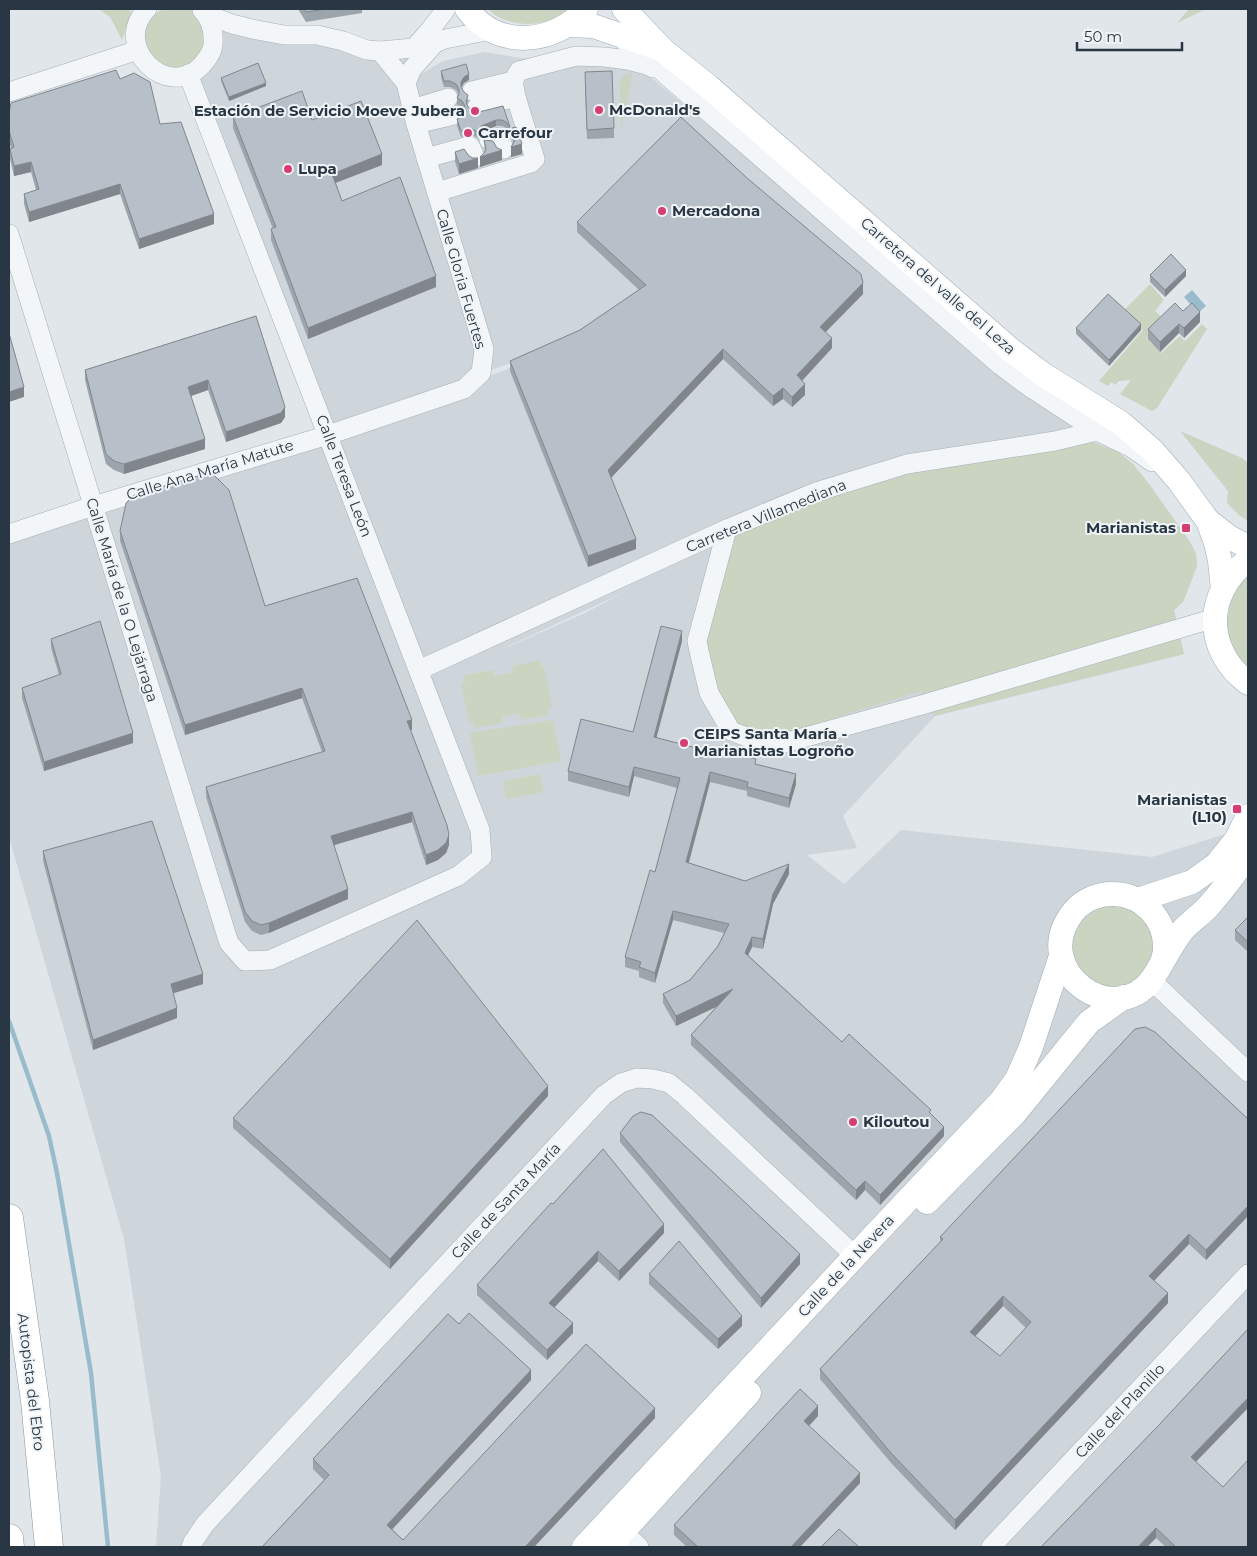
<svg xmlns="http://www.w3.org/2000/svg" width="1257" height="1556" viewBox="0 0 1257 1556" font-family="Montserrat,sans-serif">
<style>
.built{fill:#ced6dc;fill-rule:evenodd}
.green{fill:#cad4c1}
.water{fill:#99bccc}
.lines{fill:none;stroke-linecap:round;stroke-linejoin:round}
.stream{stroke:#99bccc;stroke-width:4.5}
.minor-tunnel{stroke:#bbc3c9;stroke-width:19;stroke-dasharray:19 9;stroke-linecap:butt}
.minor-casing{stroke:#a5aeb5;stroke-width:20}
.major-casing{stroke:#9fadb7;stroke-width:25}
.highway-casing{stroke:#8796a2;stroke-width:29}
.minor{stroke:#f3f6f8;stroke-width:19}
.major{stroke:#fff;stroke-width:24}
.highway{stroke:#fff;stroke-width:28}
.wall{fill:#9da5ac;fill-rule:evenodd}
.shaded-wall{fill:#80868c}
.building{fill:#b7c0c8;stroke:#80868c;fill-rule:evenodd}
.poi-dot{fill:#d63e72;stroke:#f0f4f7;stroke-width:2}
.labels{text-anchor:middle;stroke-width:4;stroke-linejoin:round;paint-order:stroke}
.poi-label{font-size:15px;font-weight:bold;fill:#283743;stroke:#f0f4f7;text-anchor:start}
.street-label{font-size:15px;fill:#283743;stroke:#f0f4f7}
</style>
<rect width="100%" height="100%" fill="#e0e6ea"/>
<path class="built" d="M212 24 414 48 406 83 443 61 484 52 520 58 641 69 763 171 958 341 1093 442 1118 452 1133 464 1149 484 1190 542 1196 554 1197 566 1183 602 1174 610 1184 654 935 716 843 816 857 848 807 855 844 884 901 830 1152 857 1248 827V1547H156L161 1476 124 1239 9 837V537L328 435 188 74ZM568 345 505 370 473 382 481 373ZM738 533 727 550 714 542ZM625 592 585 613 498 651Z"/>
<g class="green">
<polygon points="99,9 130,9 131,13 122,40 110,17"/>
<path d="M163 9C178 9 199 5 204 23 206 31 206 40 207 47L192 65 169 69C164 65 153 61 150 56 148 53 148 51 147 48 141 32 148 16 163 9Z"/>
<path d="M488 9H568C548 29 507 29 488 9Z"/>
<polygon points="1189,9 1206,9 1177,23"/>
<polygon points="632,72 631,85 621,130 620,83 623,76"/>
<polygon points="1150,284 1164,300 1155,311 1165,320 1147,338 1161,353 1180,336 1185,341 1202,324 1207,329 1157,408 1152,411 1120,394 1131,380 1119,381 1115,385 1111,382 1108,386 1099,381 1143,330 1123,311"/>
<polygon points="1180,431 1242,458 1248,463 1248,521 1239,515 1227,503 1228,491"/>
<polygon points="1093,442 1118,452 1133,464 1149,484 1190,542 1196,554 1197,566 1183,602 1174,610 1184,654 935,716 921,691 776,736 763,735 738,725 718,701 706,645 707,616 731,540 749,525 896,476"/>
<path d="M1248 576V668C1221 641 1218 603 1248 576Z"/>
<polygon points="540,660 541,666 544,666 552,708 548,709 549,715 520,720 519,713 502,717 503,723 474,728 473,722 469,722 461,683 465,682 464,675 493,670 495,676 513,672 512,666"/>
<polygon points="553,720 561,761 478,776 470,733"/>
<polygon points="540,774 544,792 506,799 503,781"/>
<path d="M1117 906C1150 914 1150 924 1155 954L1135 983 1112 989 1089 981 1075 962 1072 948 1074 935 1081 922 1091 913 1103 907Z"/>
</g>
<polygon class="water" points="1192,290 1206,306 1198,313 1184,297"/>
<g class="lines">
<polyline class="stream" points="9,1021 49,1136 57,1173 91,1373 108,1547"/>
<polyline class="minor-tunnel" points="451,107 475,100"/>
<defs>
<g id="minor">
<path d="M147 9C111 46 167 102 202 65 207 59 212 53 213 45 214 31 211 19 202 10"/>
<polyline points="206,14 232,24 252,29 284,35 317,35 343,41 367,50 380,51 414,48 435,43 445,39 492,30"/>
<polyline points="626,43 646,56 667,76 1000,365 1028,386 1097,431"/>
<polyline points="414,48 430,30 446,9"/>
<polyline points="380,51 406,83 412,69 435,43"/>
<polyline points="472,91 513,81"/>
<polyline points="9,92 138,50"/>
<polyline points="477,107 516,97 513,81 519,71 576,56 604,57 628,60 647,65 653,68"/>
<polyline points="412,109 448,98"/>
<polyline points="416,124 454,115"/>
<polyline points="489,140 499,137 504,149"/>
<polyline points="426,158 470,146 475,157"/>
<polyline points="437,192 531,163 535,159 516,97"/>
<polyline points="9,234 229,943 245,961 270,960 458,876 482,857 480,830 188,74"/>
<polyline points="727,529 697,641 699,651 709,693 731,731 762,743 777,745 925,704 1215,618"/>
<polyline points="9,534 93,506 328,435 464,389 481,373 484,349 416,124 406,83"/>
<polyline points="419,670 727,529 816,492 907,464 1055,441 1097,431 1132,448 1152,462"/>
<polyline points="1152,981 1248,1072"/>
<polyline points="623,1532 639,1547"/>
<polyline points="191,1547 193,1542 205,1524 604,1095 621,1083 637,1078 653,1079 669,1083 685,1096 855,1256"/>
<polyline points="991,1547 1248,1274"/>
</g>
<g id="major">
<path d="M467 9C497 50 554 45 586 9"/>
<polyline points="624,9 664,51 708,86 1011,350 1044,375 1121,423 1153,451 1179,481 1208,521 1216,543 1220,561 1223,589"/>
<polyline points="569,25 593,26 658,48"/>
<polyline points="1208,521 1229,537 1248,547"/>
<path d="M1248 560C1204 593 1204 650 1248 683"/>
<polyline points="1138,900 1192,882 1217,864 1236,840 1248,816"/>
<path d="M1162 963C1163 959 1165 953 1165 949 1166 919 1143 895 1114 894 1100 893 1083 900 1074 911 1025 971 1120 1036 1156 973 1164 960 1172 944 1182 931 1189 923 1199 916 1207 908 1222 891 1236 873 1248 854"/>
<polyline points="927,1202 1015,1113 1089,1022 1124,997"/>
<polyline points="584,1547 869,1241 1001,1101 1017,1079 1031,1047 1061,956"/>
<polyline points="609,1547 749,1393"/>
</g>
<g id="highway">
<polyline points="9,1218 35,1401 49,1547"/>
<polyline points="9,1538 10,1547"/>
</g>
</defs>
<use href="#minor" class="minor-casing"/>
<use href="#major" class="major-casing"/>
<use href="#highway" class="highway-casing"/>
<use href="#minor" class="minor"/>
<use href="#major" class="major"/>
<use href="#highway" class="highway"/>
</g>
<g class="wall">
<polygon points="298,9 362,9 362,13 306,22"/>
<polygon points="441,71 469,80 464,83 461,88 468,101 467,105 469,108 474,111 479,112 503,106 510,127 510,133 506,128 502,126 496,126 481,132 478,138 472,135 461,137 457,126 457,119 461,117 465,112 462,107 457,104 457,98 459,95 456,90 450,87 444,87 441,77"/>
<polygon points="221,78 266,86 229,101 221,81"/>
<polygon points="120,79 160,124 214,224 139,249 120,194 29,222 24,204 24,194 36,190 31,172 14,176 10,159 10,149 11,148 9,141 9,113"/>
<polygon points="585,82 614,128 614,138 587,139"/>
<polygon points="233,117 312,120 382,165 336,183 342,201 436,287 308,339 271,240 271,229 273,229 233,128"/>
<polygon points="512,128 522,154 511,157 513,143 512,138"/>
<polygon points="484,140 502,160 480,167 485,152"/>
<polygon points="455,152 478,168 459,174 455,162"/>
<polygon points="577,222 863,294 825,332 832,348 802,381 805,395 792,407 783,399 773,406 723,359 611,478 636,549 588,567 510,371 510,361 580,330 639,290 577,232"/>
<polygon points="1150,275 1186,276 1165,297 1150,282"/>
<polygon points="1183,311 1200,322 1184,338 1179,333 1160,352 1148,339 1148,329"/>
<polygon points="256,316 285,417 281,423 226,442 208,390 191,396 205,449 124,474 114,470 106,464 85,380 85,370"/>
<polygon points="1076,328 1141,330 1109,366 1076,334"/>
<polygon points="120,531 265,606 412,730 410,730 449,845 446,853 438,860 426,865 412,822 334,845 348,899 269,933 261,935 252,931 245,922 206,797 206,787 322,752 302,698 185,735 120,541"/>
<polygon points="51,639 133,743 44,771 22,698 22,688 59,675 51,648"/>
<polygon points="682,641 656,738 756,764 796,784 789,808 747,796 747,791 710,782 689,863 745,881 789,874 773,904 763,949 752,947 748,955 842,1042 931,1114 944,1136 880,1205 865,1190 856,1200 691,1045 691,1035 717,1006 676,1026 663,1003 663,994 690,980 718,946 724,933 673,920 655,983 639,977 639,971 625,967 625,957 655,872 677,788 634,776 629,797 568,781 568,771 633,732"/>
<polygon points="43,851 203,984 173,993 177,1018 93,1050 43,861"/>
<polygon points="1248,917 1248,952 1235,940 1235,930"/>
<polygon points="548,1096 390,1269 233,1128 233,1118"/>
<path d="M1248 1119V1216L1206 1260 1189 1244 1154 1281 1168 1303 955 1530 892 1464 820 1379V1369L940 1242V1237ZM1003 1306 1026 1328 1000 1356 975 1336Z"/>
<polygon points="620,1133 800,1264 761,1308 620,1142"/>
<polygon points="553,1204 664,1233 619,1281 598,1261 554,1308 573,1333 547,1360 477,1295 477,1285"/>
<polygon points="649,1274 742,1326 718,1349 649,1284"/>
<polygon points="459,1324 531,1380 392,1529 403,1540 655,1418 534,1547 262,1547 324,1480 313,1469 313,1459"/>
<polygon points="818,1416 809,1426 860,1483 800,1547 687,1547 674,1535 674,1525"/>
<polygon points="1158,1426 1196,1462 1248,1547 1166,1547 1156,1538 1147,1547 1041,1547"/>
</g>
<g class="shaded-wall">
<polygon points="469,74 469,80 464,83 461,88 461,82 464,77"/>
<polygon points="266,83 266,86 229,101 229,97"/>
<polygon points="496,120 496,126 481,132 478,138 478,132 481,126"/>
<polygon points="522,144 522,154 511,157 511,147"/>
<polygon points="502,150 502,160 480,167 480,157"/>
<polygon points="382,154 382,165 332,184 332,174"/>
<polygon points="478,158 478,168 459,174 459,164"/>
<polygon points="31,162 31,172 14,176 14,166"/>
<polygon points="120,184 120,194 29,222 29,212"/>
<polygon points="214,214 214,224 139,249 139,239"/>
<polygon points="1186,270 1186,276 1165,297 1165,290"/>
<polygon points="436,276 436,287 308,339 308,328"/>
<polygon points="863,283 863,294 820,338 820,327"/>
<polygon points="1200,312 1200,322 1184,338 1184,328"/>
<polygon points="1141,324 1141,330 1109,366 1109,360"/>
<polygon points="1179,324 1179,333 1160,352 1160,342"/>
<polygon points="832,338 832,348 797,386 797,375"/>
<polygon points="723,349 723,359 608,481 608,470"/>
<polygon points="208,380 208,390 188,397 188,387"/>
<polygon points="805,384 805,395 792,407 792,397"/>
<polygon points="24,387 24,397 9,402 9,392"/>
<polygon points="783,388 783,399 773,406 773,396"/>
<polygon points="285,407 285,417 281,423 226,442 226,432"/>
<polygon points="205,439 205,449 124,474 124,464"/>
<polygon points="636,539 636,549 588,567 588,556"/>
<polygon points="682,631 682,641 654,747 654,737"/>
<polygon points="302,688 302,698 185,735 185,725"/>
<polygon points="412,720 412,730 407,731 407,721"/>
<polygon points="133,733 133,743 44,771 44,762"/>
<polygon points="634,767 634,776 629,797 629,787"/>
<polygon points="710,772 710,782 686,872 686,862"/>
<polygon points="796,774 796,784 789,808 789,798"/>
<polygon points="412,812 412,822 331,846 331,836"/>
<polygon points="449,835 449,845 446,853 438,860 426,865 426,855"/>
<polygon points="789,864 789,874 773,904 763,949 763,939 773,894"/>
<polygon points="348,889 348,899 269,933 269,923"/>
<polygon points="673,911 673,920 655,983 655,973"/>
<polygon points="752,937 752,947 745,962 745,953"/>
<polygon points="203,974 203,984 171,994 171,984"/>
<polygon points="733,989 733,999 676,1026 676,1016"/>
<polygon points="177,1008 177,1018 93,1050 93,1040"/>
<polygon points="548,1086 548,1096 390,1269 390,1259"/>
<polygon points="944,1127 944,1136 880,1205 880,1195"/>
<polygon points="865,1181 865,1190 856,1200 856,1190"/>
<polygon points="1248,1206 1248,1216 1206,1260 1206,1250"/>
<polygon points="664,1224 664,1233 619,1281 619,1271"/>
<polygon points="1189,1234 1189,1244 1149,1286 1149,1276"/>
<polygon points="598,1251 598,1261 549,1313 549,1303"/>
<polygon points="800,1254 800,1264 761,1308 761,1298"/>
<polygon points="1168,1293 1168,1303 955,1530 955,1520"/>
<polygon points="1003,1296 1003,1306 970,1342 970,1332"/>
<polygon points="742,1316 742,1326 718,1349 718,1339"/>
<polygon points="573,1323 573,1333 547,1360 547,1350"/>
<polygon points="531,1370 531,1380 387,1535 387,1525"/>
<polygon points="1248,1398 1248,1408 1191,1467 1191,1457"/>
<polygon points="818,1406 818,1416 804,1431 804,1421"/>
<polygon points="655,1408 655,1418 534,1547 525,1547"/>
<polygon points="860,1473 860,1483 800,1547 791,1547"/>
<polygon points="1156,1528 1156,1538 1147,1547 1138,1547"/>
</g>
<g class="building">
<polygon points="304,9 327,9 306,12"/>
<polygon points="258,63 266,83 229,97 221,78"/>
<polygon points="466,64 469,74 464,77 461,82 461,87 464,92 468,95 466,103 469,108 474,111 479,112 503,106 510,127 506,122 502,120 496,120 481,126 478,132 472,129 461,131 457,119 461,117 465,113 465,106 462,101 457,98 459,94 459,89 456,84 450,81 444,81 441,71"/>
<polygon points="116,70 120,79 134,73 150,82 160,124 181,122 214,214 139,239 120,184 29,212 24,194 39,189 31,162 14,166 10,149 14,147 9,131 9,113 11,103"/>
<polygon points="612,71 614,128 587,130 585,72"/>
<polygon points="302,91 312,120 361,101 382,154 332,174 342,201 400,177 436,276 308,328 271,229 276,227 233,117"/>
<polygon points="681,117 747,178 861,274 863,283 820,327 832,338 797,375 805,384 792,397 783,388 773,396 723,349 608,470 636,539 588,556 510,361 580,330 646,285 577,222"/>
<polygon points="516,127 522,144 511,147 515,140 512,128"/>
<polygon points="484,140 493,141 497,148 502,150 480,157 484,153 486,149"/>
<polygon points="464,149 469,156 473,158 478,158 459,164 455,152"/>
<polygon points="1171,254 1186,270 1165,290 1150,275"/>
<polygon points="1108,294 1141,324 1109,360 1076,328"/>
<polygon points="1175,303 1183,311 1192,303 1200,312 1184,328 1179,324 1160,342 1148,329"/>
<polygon points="256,316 285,407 281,413 226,432 208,380 188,387 205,439 124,464 114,461 106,454 85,370"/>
<polygon points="9,333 24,387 9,392"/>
<polygon points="211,472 229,490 265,606 357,578 412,720 407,721 447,825 449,835 446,843 438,850 426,855 412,812 331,836 348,889 269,923 261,925 252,921 245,912 206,787 325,751 302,688 185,725 120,531 126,503 134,495"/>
<polygon points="100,621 133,733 44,762 22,688 61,674 51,639"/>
<polygon points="661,626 682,631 654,737 708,751 709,747 756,759 755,764 796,774 789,798 747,787 748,782 710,772 686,862 745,881 789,864 773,894 763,939 752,937 745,953 842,1042 849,1034 931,1110 929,1112 944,1127 880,1195 865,1181 856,1190 691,1035 733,989 676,1016 663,994 690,980 718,946 729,924 673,911 655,973 639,967 641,962 625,957 650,870 655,872 680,778 634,767 629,787 568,771 581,719 633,732"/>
<polygon points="152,821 203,974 171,984 177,1008 93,1040 43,851"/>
<polygon points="1248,917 1248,942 1235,930"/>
<polygon points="417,920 548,1086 390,1259 233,1118"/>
<path d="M1145 1027 1155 1032 1248 1119V1206L1206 1250 1189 1234 1149 1276 1168 1293 955 1520 892 1454 820 1369 943 1239 940 1237 1135 1029ZM1003 1296 1031 1322 1000 1356 970 1332Z"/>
<polygon points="641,1112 652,1115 800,1254 761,1298 620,1133 633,1116"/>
<polygon points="603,1149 664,1224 619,1271 598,1251 549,1303 573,1323 547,1350 477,1285 551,1203 553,1204"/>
<polygon points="679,1241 742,1316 718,1339 649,1274"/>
<polygon points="469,1313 531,1370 387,1525 403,1540 586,1344 655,1408 525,1547 262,1547 329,1475 313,1459 448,1314 459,1324"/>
<polygon points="1248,1329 1248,1398 1191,1457 1223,1487 1248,1460 1248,1547 1176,1547 1156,1528 1138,1547 1041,1547 1158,1426"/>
<polygon points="800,1389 818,1406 804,1421 860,1473 791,1547 698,1547 674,1525"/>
<polygon points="839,1529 859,1547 821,1547"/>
</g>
<g class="poi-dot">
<circle cx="599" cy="110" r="5"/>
<circle cx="475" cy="111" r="5"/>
<circle cx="468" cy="133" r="5"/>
<circle cx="288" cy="169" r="5"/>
<circle cx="662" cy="211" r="5"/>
<rect x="1181" y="523" width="10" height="10" rx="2.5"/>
<circle cx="684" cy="743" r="5"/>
<rect x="1232" y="804" width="10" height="10" rx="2.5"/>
<circle cx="853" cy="1122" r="5"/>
</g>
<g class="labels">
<g class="poi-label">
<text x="609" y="115">McDonald's</text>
<text x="465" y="116" text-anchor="end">Estación de Servicio Moeve Jubera</text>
<text x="478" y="138">Carrefour</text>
<text x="298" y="174">Lupa</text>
<text x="672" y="216">Mercadona</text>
<text x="1176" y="533" text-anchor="end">Marianistas</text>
<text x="694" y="739">CEIPS Santa María -<tspan x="694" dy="17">Marianistas Logroño</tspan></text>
<text x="1227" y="805" text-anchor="end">Marianistas<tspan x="1227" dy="17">(L10)</tspan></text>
<text x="863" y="1127">Kiloutou</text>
</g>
<g class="street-label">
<text transform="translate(461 279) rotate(74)" y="5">Calle Gloria Fuertes</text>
<text transform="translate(938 286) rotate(41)" y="5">Carretera del valle del Leza</text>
<text transform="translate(210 470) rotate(-17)" y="5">Calle Ana María Matute</text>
<text transform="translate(344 476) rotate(69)" y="5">Calle Teresa León</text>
<text transform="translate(766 516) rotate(-22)" y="5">Carretera Villamediana</text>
<text transform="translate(122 600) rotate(73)" y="5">Calle María de la O Lejárraga</text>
<text transform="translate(506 1201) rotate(-47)" y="5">Calle de Santa María</text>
<text transform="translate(846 1266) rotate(-47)" y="5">Calle de la Nevera</text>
<text transform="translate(31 1382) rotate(83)" y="5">Autopista del Ebro</text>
<text transform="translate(1120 1411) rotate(-47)" y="5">Calle del Planillo</text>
</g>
</g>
<rect width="1257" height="1556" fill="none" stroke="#283743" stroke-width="20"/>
<path d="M1077 42v8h105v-8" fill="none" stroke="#283743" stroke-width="2.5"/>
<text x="1084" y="42" font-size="15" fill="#283743" stroke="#f0f4f7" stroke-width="4" paint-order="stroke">50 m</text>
</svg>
